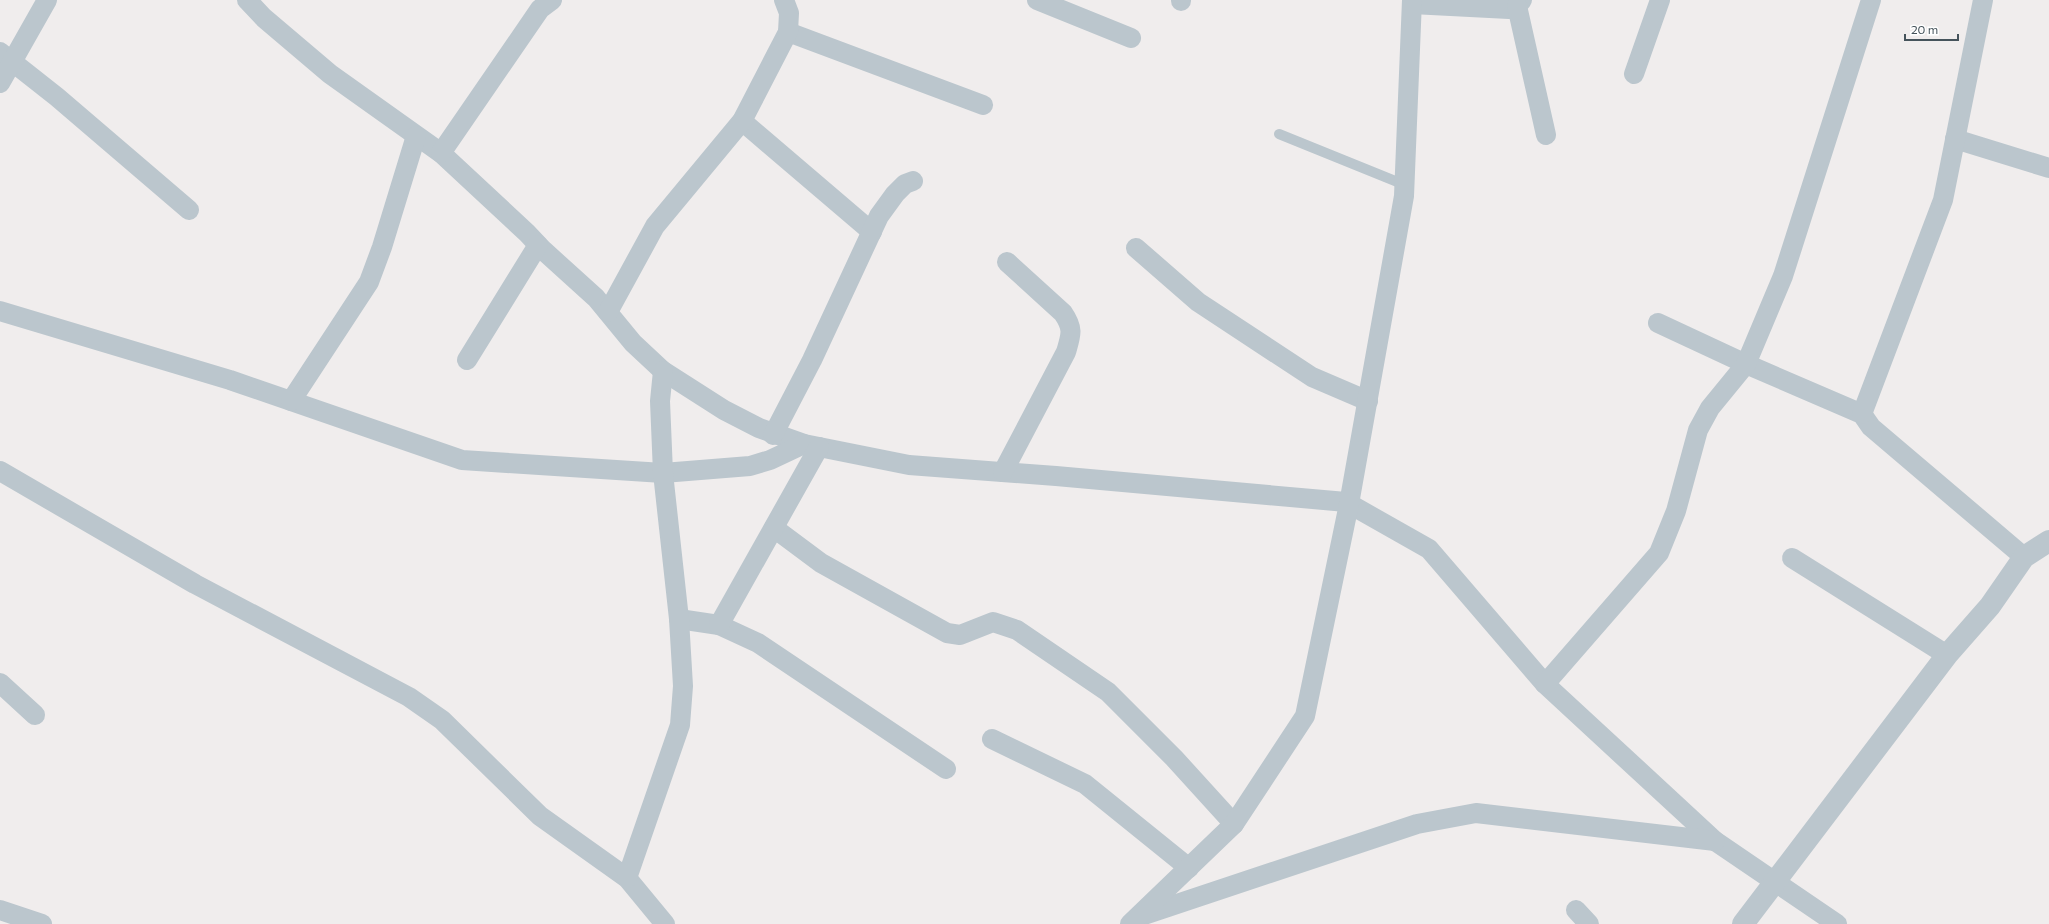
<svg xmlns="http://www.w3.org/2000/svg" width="2049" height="924" viewBox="0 0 2049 924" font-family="Commissioner,sans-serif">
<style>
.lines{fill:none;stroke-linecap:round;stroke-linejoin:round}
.service{stroke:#bbc6cd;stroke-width:10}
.minor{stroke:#bbc6cd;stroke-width:20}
.tertiary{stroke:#bbc6cd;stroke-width:22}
</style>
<rect width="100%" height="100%" fill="#f0eded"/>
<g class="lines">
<polyline class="service" points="1279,134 1405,185"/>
<g class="minor">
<polyline points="247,0 264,18 330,74 441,153 527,233 543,250 596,298 633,343 663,371 724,410 759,428 804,444 909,465 1056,476 1346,502 1429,549 1545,684 1715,841 1837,924"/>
<polyline points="1037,0 1131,38"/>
<polyline points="1181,1 1181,0"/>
<polyline points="1412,4 1509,9 1517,6 1522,0"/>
<polyline points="1517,6 1546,135"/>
<polyline points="788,32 983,105"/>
<polyline points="0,52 57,97 189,210"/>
<polyline points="1634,74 1660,0"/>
<polyline points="0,83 47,0"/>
<polyline points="742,121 872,232"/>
<polyline points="1955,139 2049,168"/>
<polyline points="441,153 540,9 552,0"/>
<polyline points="1136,248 1198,302 1312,377 1368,401"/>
<polyline points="0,311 230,380 462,460 663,473 750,466 770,460 804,444"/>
<polyline points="608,312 655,226 742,121 788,32 789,13 784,0"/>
<polyline points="1658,323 1746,364 1862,414 1871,427 2024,557"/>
<polyline points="467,360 538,245"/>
<polyline points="291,401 369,282 382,247 416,136"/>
<polyline points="1862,414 1943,200 1983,0"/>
<polyline points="773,435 812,360 879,216 895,194 905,184 913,181"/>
<polyline points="0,471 195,584 409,697 442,720 540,816 627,878 665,924"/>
<path d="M1003 472 1066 352C1071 335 1074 329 1063 313L1007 262"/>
<polyline points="774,528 821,563 947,633 960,635 993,622 1017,630 1108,692 1174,758 1234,824"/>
<polyline points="1792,558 1947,655"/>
<polyline points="679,619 719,625 758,643 946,769"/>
<polyline points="719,625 819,447"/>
<polyline points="0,683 35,715"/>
<polyline points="1545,684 1659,553 1676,511 1698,430 1710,408 1746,364 1783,276 1871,0"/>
<polyline points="992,739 1085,784 1189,868"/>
<polyline points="627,878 680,725 683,686 679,619 663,473 660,401 663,371"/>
<polyline points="0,910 42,924"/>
<polyline points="1576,910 1589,924"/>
<polyline points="1144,915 1417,824 1476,813 1715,841"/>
<polyline points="1130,924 1234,824 1305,716 1349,504 1404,196 1412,0"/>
</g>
<polyline class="tertiary" points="1743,924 1947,655 1990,606 2024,557 2049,541"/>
</g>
<path d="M1905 34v6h53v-6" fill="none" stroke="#45535b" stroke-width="2"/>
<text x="1911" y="34" font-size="12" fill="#45535b" stroke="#ffffff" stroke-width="3" paint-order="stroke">20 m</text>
</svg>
